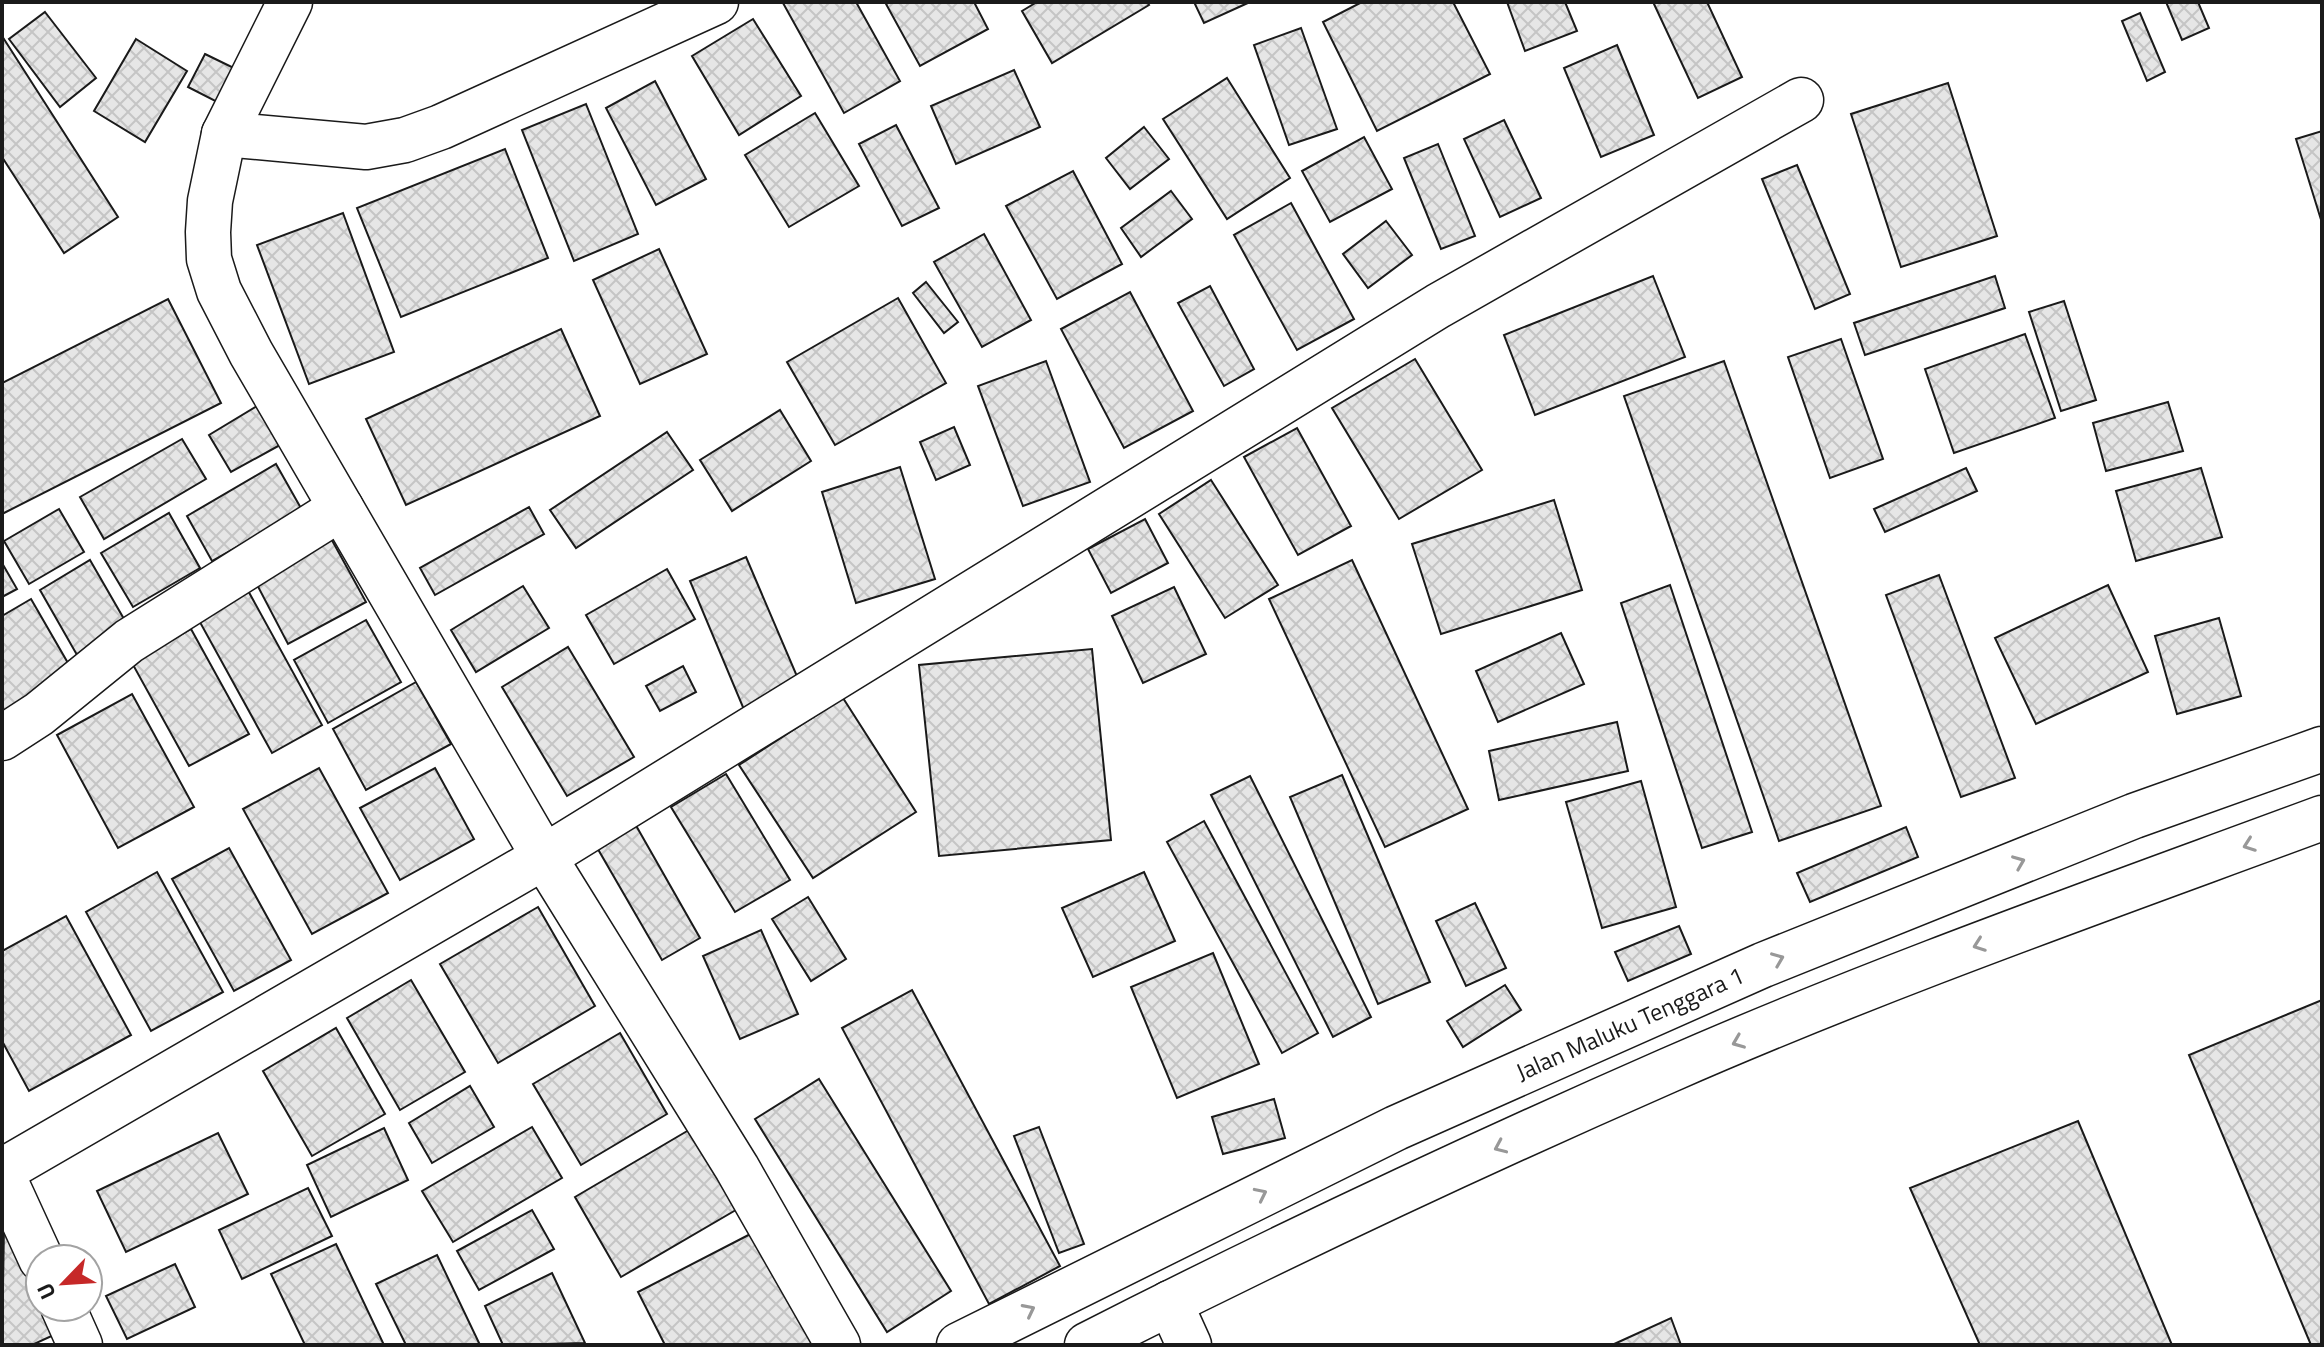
<svg xmlns="http://www.w3.org/2000/svg" width="2324" height="1347" viewBox="0 0 2324 1347" font-family="'Titillium Web',sans-serif">
<style>
.building{fill:url(#building-cross-hatch);stroke:#1a1a1a;stroke-width:2}
.lines{fill:none;stroke-linecap:round;stroke-linejoin:round}
.minor-casing{stroke:#1a1a1a;stroke-width:47}
.highway-casing{stroke:#1a1a1a;stroke-width:47}
.minor{stroke:#fff;stroke-width:44}
.highway{stroke:#fff;stroke-width:44}
.oneway{stroke:#989898}
.labels{text-anchor:middle;stroke-width:6;stroke-linejoin:round;paint-order:stroke}
.street-label{font-size:24px;fill:#1a1a1a;stroke:#fff}
</style>
<defs>
<pattern id="building-cross-hatch" width="8" height="8" patternUnits="userSpaceOnUse" patternTransform="scale(2)"><rect width="8" height="8" fill="#e6e6e6"/><path d="M0 0l8 8M0 8l8-8" fill="none" stroke="#c5c5c5"/></pattern>
</defs>
<rect width="100%" height="100%" fill="#fff"/>
<g class="building">
<polygon points="856,2 900,81 844,113 783,3"/>
<polygon points="890,2 974,2 988,29 920,66 886,4"/>
<polygon points="1037,2 1147,2 1149,5 1052,63 1022,11"/>
<polygon points="1194,2 1250,2 1204,23"/>
<polygon points="1362,2 1453,2 1490,74 1377,131 1323,22"/>
<polygon points="1507,2 1565,2 1577,31 1525,51"/>
<polygon points="1657,2 1707,2 1742,77 1698,98 1654,4"/>
<polygon points="2166,2 2198,2 2209,28 2182,40"/>
<polygon points="45,12 96,78 60,107 9,39"/>
<polygon points="2140,13 2165,72 2147,81 2122,21"/>
<polygon points="753,19 801,96 739,135 692,56"/>
<polygon points="1301,28 1337,129 1289,145 1254,45"/>
<polygon points="2,36 118,217 64,253 2,157"/>
<polygon points="136,39 187,71 145,142 94,111"/>
<polygon points="1617,45 1654,135 1601,157 1564,68"/>
<polygon points="205,54 242,72 225,106 188,87"/>
<polygon points="1014,70 1040,127 956,164 931,106"/>
<polygon points="1227,78 1290,178 1227,219 1163,119"/>
<polygon points="655,81 706,179 656,205 606,108"/>
<polygon points="1948,83 1997,236 1901,267 1851,114"/>
<polygon points="586,104 638,234 574,261 522,130"/>
<polygon points="815,113 859,186 789,227 745,155"/>
<polygon points="1504,120 1541,198 1500,217 1464,139"/>
<polygon points="896,125 939,208 902,226 859,144"/>
<polygon points="1144,127 1169,159 1130,189 1106,158"/>
<polygon points="2322,131 2322,223 2296,139"/>
<polygon points="1364,137 1392,189 1330,222 1302,171"/>
<polygon points="1438,144 1475,236 1441,249 1404,158"/>
<polygon points="505,149 548,258 401,317 357,208"/>
<polygon points="1797,165 1850,294 1815,309 1762,179"/>
<polygon points="1073,171 1122,264 1057,299 1006,206"/>
<polygon points="1171,191 1192,219 1141,257 1121,228"/>
<polygon points="1291,203 1354,319 1297,350 1234,235"/>
<polygon points="343,213 394,352 309,384 257,245"/>
<polygon points="1386,221 1412,255 1368,288 1343,254"/>
<polygon points="984,234 1031,320 982,347 934,262"/>
<polygon points="659,249 707,354 640,384 593,280"/>
<polygon points="1653,276 1685,357 1535,415 1504,335"/>
<polygon points="1995,276 2005,308 1865,355 1854,323"/>
<polygon points="926,282 958,322 944,333 913,293"/>
<polygon points="1210,286 1254,369 1224,386 1178,303"/>
<polygon points="1130,292 1193,411 1124,448 1061,329"/>
<polygon points="898,298 946,383 835,445 787,362"/>
<polygon points="168,299 221,403 2,514 2,383"/>
<polygon points="2064,301 2096,400 2061,411 2029,312"/>
<polygon points="561,329 600,416 406,505 366,419"/>
<polygon points="2025,334 2055,418 1954,453 1925,369"/>
<polygon points="1841,339 1883,459 1830,478 1788,357"/>
<polygon points="1415,359 1482,470 1399,519 1332,408"/>
<polygon points="1046,361 1090,482 1023,506 978,386"/>
<polygon points="1724,361 1881,806 1779,841 1624,396"/>
<polygon points="2168,402 2183,451 2106,471 2093,423"/>
<polygon points="257,406 280,445 231,472 209,435"/>
<polygon points="780,410 811,461 732,511 700,460"/>
<polygon points="954,427 970,465 936,480 920,442"/>
<polygon points="1297,428 1351,526 1298,555 1244,457"/>
<polygon points="667,432 693,470 576,548 550,510"/>
<polygon points="182,439 206,479 104,539 80,497"/>
<polygon points="276,464 302,510 212,561 187,516"/>
<polygon points="900,467 935,579 856,603 822,492"/>
<polygon points="1966,468 1977,491 1885,532 1874,509"/>
<polygon points="2201,468 2222,537 2136,561 2116,491"/>
<polygon points="1211,480 1278,585 1225,618 1159,514"/>
<polygon points="1554,500 1582,590 1441,634 1412,544"/>
<polygon points="529,507 544,534 435,595 420,568"/>
<polygon points="59,509 84,552 29,584 4,541"/>
<polygon points="169,513 200,568 133,607 101,553"/>
<polygon points="1145,519 1168,563 1111,593 1088,549"/>
<polygon points="328,533 366,602 288,644 252,575"/>
<polygon points="746,557 802,688 745,712 690,581"/>
<polygon points="90,560 128,626 77,655 40,590"/>
<polygon points="1352,560 1468,809 1385,847 1269,599"/>
<polygon points="2,563 17,589 2,597"/>
<polygon points="667,569 695,619 614,664 586,615"/>
<polygon points="1939,575 2015,778 1961,797 1886,595"/>
<polygon points="1670,585 1752,832 1702,848 1621,603"/>
<polygon points="2108,585 2148,672 2036,724 1995,638"/>
<polygon points="523,586 549,628 476,672 451,630"/>
<polygon points="246,587 322,725 272,753 196,615"/>
<polygon points="1174,587 1206,654 1143,683 1112,616"/>
<polygon points="31,599 76,677 2,720 2,616"/>
<polygon points="2219,618 2241,696 2177,714 2155,636"/>
<polygon points="366,620 401,682 328,723 294,660"/>
<polygon points="191,629 249,734 189,766 132,663"/>
<polygon points="1561,633 1584,684 1498,722 1476,671"/>
<polygon points="568,647 634,757 567,796 502,687"/>
<polygon points="1092,649 1111,840 939,856 919,665"/>
<polygon points="683,666 696,692 660,711 646,686"/>
<polygon points="416,682 451,744 366,790 333,729"/>
<polygon points="132,694 194,807 118,848 57,735"/>
<polygon points="843,698 916,812 813,878 739,765"/>
<polygon points="1617,722 1628,771 1499,800 1489,751"/>
<polygon points="319,768 388,893 312,934 243,809"/>
<polygon points="435,768 474,839 400,880 360,808"/>
<polygon points="726,774 790,880 735,912 671,807"/>
<polygon points="1342,775 1430,982 1378,1004 1290,797"/>
<polygon points="1250,776 1371,1017 1333,1037 1211,795"/>
<polygon points="1641,781 1676,907 1602,928 1566,802"/>
<polygon points="1204,821 1318,1033 1282,1053 1167,842"/>
<polygon points="634,822 700,938 662,960 595,844"/>
<polygon points="1906,827 1918,857 1810,902 1797,873"/>
<polygon points="229,848 291,960 234,991 172,879"/>
<polygon points="157,872 223,992 151,1031 86,912"/>
<polygon points="1144,872 1175,941 1093,977 1062,908"/>
<polygon points="808,897 846,959 811,981 772,919"/>
<polygon points="1475,903 1506,968 1466,986 1436,921"/>
<polygon points="538,907 595,1006 498,1063 440,964"/>
<polygon points="66,916 131,1035 29,1091 2,1041 2,951"/>
<polygon points="1679,926 1691,954 1628,981 1615,952"/>
<polygon points="761,930 798,1014 740,1039 703,956"/>
<polygon points="1213,953 1259,1064 1177,1098 1131,987"/>
<polygon points="411,980 465,1072 400,1110 347,1018"/>
<polygon points="1505,985 1521,1010 1463,1047 1447,1021"/>
<polygon points="912,990 1060,1266 989,1304 842,1028"/>
<polygon points="2322,1000 2322,1345 2311,1345 2189,1055"/>
<polygon points="336,1028 385,1114 312,1156 263,1071"/>
<polygon points="620,1033 667,1114 581,1165 533,1084"/>
<polygon points="819,1079 951,1291 887,1332 755,1119"/>
<polygon points="470,1086 494,1127 432,1163 409,1123"/>
<polygon points="1274,1099 1285,1138 1223,1154 1212,1117"/>
<polygon points="2078,1121 2172,1345 1980,1345 1910,1188"/>
<polygon points="532,1127 562,1178 453,1242 422,1191"/>
<polygon points="694,1127 741,1207 621,1277 575,1197"/>
<polygon points="1039,1127 1084,1244 1059,1253 1014,1136"/>
<polygon points="384,1128 408,1180 331,1217 307,1165"/>
<polygon points="218,1133 248,1194 126,1252 97,1191"/>
<polygon points="308,1188 332,1236 242,1279 219,1230"/>
<polygon points="532,1210 554,1249 479,1290 457,1251"/>
<polygon points="4,1225 40,1301 40,1307 43,1307 56,1334 32,1345 2,1345"/>
<polygon points="764,1227 825,1345 665,1345 638,1292"/>
<polygon points="336,1244 384,1345 305,1345 271,1274"/>
<polygon points="437,1255 480,1345 406,1345 376,1284"/>
<polygon points="175,1264 195,1307 127,1339 106,1296"/>
<polygon points="552,1273 585,1343 503,1345 485,1306"/>
<polygon points="1671,1318 1681,1345 1612,1345"/>
</g>
<g class="lines">
<defs>
<g id="minor">
<polyline points="290,2 224,134 210,201 208,232 209,259 219,291 251,353 544,857 1438,306 1801,100"/>
<polyline points="224,134 366,147 405,140 441,127 716,2"/>
<polyline points="2,738 39,714 129,641 341,508"/>
<polyline points="2,1171 544,857 737,1168 838,1345"/>
<polyline points="2,1174 41,1259"/>
<polyline points="1170,1303 1189,1345"/>
<polyline points="63,1307 80,1345"/>
</g>
<g id="highway">
<path id="s1" d="M959 1345 1396 1128 1763 965 2134 816 2322 749"/>
<path d="M1087 1345C1277 1248 1471 1157 1667 1071 1881 977 2103 899 2322 818"/>
</g>
</defs>
<use href="#minor" class="minor-casing"/>
<use href="#highway" class="highway-casing"/>
<use href="#minor" class="minor"/>
<use href="#highway" class="highway"/>
</g>
<defs><path id="oneway-chevron" d="M-2-3.5L2.5 0L-2 3.5" fill="none" stroke-width="1.6" stroke-linecap="round" stroke-linejoin="round" transform="scale(2)"/></defs>
<g class="oneway">
<use href="#oneway-chevron" transform="translate(2249 845) rotate(160)"/>
<use href="#oneway-chevron" transform="translate(2019 862) rotate(-22)"/>
<use href="#oneway-chevron" transform="translate(1979 945) rotate(160)"/>
<use href="#oneway-chevron" transform="translate(1778 959) rotate(-22)"/>
<use href="#oneway-chevron" transform="translate(1738 1042) rotate(158)"/>
<use href="#oneway-chevron" transform="translate(1500 1147) rotate(156)"/>
<use href="#oneway-chevron" transform="translate(1261 1194) rotate(-26)"/>
<use href="#oneway-chevron" transform="translate(1029 1310) rotate(-27)"/>
</g>
<g class="labels">
<g class="street-label">
<text dy="8" stroke="none"><textPath href="#s1" startOffset="744">Jalan Maluku Tenggara 1</textPath></text>
</g>
</g>
<rect width="2324" height="1347" fill="none" stroke="#1a1a1a" stroke-width="8"/>
<g transform="translate(64 1283) rotate(245)"><circle r="38" fill="#ffffff" stroke="#a3a3a3" stroke-width="2"/>
<path d="M0-6L14 30L0 20L-14 30Z" fill="#c62828"/>
<text y="-12" font-size="22" font-weight="bold" text-anchor="middle" fill="#1a1a1a">U</text>
</g>
</svg>
